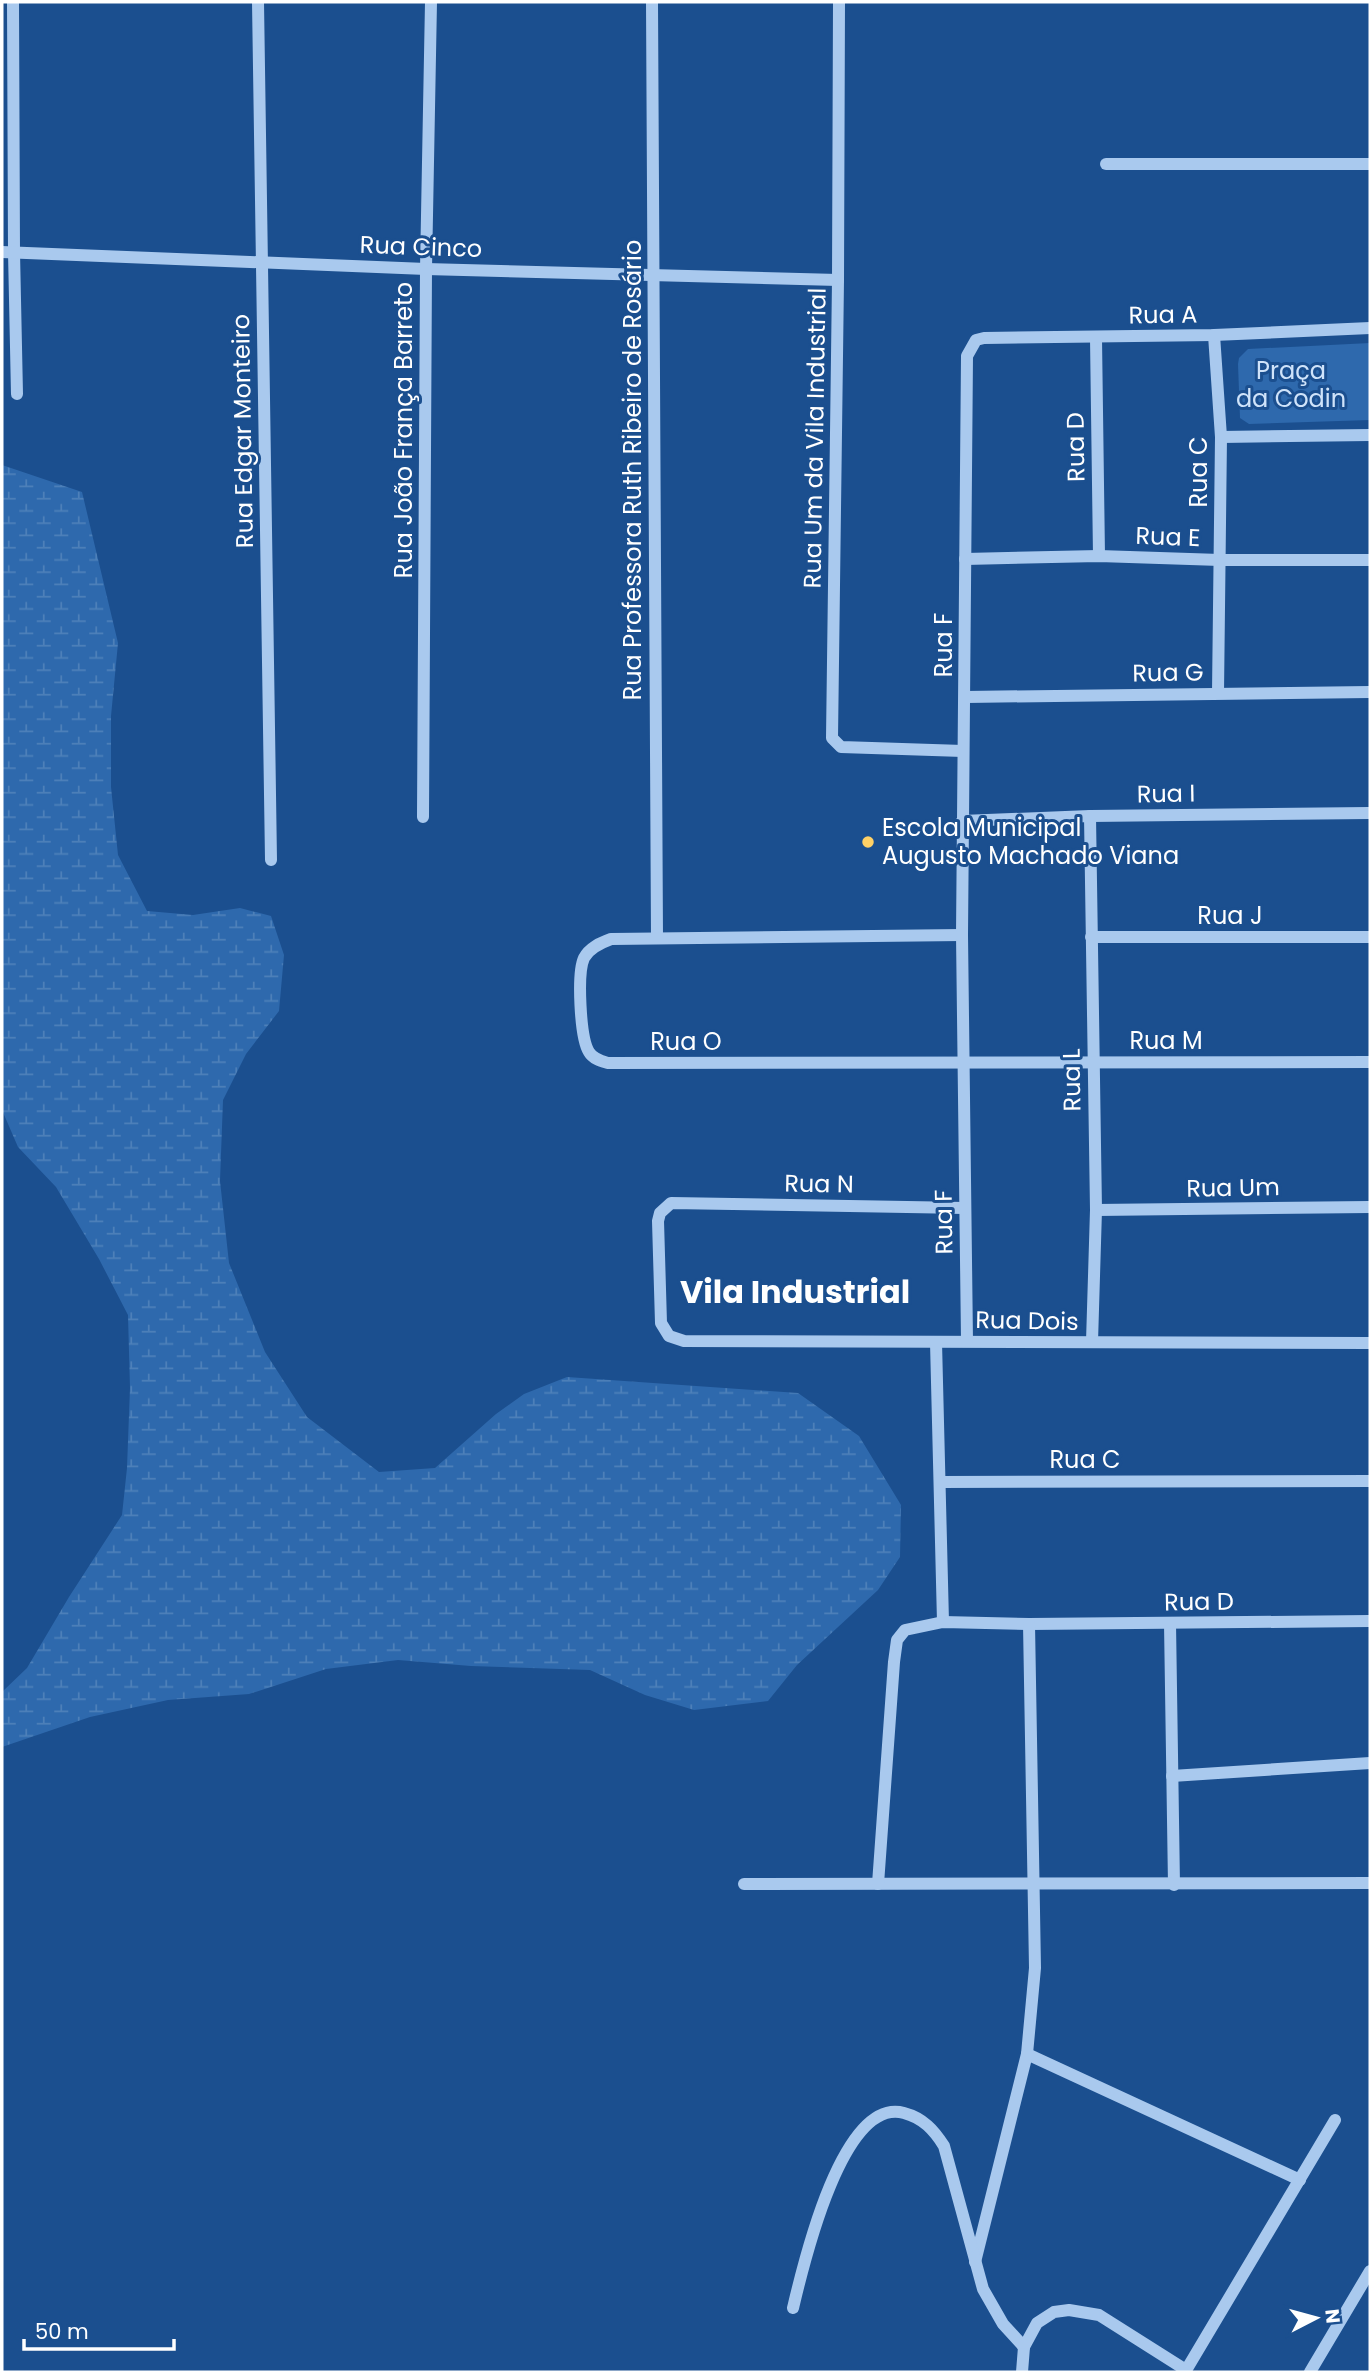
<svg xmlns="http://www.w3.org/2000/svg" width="1372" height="2374" viewBox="0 0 1372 2374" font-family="Poppins,sans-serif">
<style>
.wetland{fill:url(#wetland-marsh)}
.green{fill:#2e69ad}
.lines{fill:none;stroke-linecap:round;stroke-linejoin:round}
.minor{stroke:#a9c9ee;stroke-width:12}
.poi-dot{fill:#ffd166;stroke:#1b4f8f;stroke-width:2.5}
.labels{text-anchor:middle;stroke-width:6;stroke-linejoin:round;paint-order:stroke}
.street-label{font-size:24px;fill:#fff;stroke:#1b4f8f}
.park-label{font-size:24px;fill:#cfe3fa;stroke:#1b4f8f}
.poi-label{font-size:24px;fill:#fff;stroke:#1b4f8f;text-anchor:start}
.district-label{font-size:32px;font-weight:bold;fill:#fff;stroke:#1b4f8f}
</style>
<defs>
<pattern id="wetland-marsh" width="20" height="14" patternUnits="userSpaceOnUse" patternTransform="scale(1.75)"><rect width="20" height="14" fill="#2e69ad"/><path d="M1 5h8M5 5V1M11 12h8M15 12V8" fill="none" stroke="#4d80b9"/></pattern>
</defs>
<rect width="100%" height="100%" fill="#1b4f8f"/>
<polygon class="wetland" points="2,465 82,492 118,643 111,716 111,787 118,855 147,911 193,915 240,908 271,916 284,955 279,1011 246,1054 223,1100 220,1181 229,1263 265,1352 307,1417 379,1472 435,1468 496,1414 524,1394 567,1377 798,1393 859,1436 901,1505 900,1557 878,1590 797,1665 768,1701 694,1710 645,1695 590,1670 471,1666 398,1660 326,1669 249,1694 168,1700 90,1717 2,1747 2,1692 27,1668 69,1597 122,1515 127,1468 130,1388 128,1315 99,1259 56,1187 18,1147 2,1110"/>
<polygon class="green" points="1370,343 1370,420 1249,424 1240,418 1238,364 1239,358 1248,349"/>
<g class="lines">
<g class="minor">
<polyline points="13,2 14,252 17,394"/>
<polyline points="258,2 271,860"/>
<polyline points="652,2 657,938"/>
<polyline points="839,2 838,280 832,738 841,747 963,751"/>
<polyline points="1106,164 1370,164"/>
<polyline points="2,252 426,269 838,280"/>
<polyline points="1214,335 1221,437 1218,693"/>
<polyline points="1096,338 1099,556"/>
<polyline points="1221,437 1370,435"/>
<polyline points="965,559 1099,556 1220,560 1370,560"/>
<polyline points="966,697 1370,692"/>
<polyline points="1090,816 1096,1210 1092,1342"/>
<polyline points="423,817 426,269 431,2"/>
<polyline points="962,821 1090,816 1370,813"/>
<path d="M962 935 611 939C600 943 589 948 584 958 577 973 580 1038 589 1052 593 1059 601 1061 608 1063L1370 1062"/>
<polyline points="1091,937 1370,937"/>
<polyline points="965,1208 671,1203 660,1213 658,1221 661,1323 669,1336 684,1341 1370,1343"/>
<polyline points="1096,1210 1370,1207"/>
<polyline points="967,1341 962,935 967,356 976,340 984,338 1214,335 1370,328"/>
<polyline points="936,1342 943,1622"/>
<polyline points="940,1482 1370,1481"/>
<polyline points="1170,1623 1174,1885"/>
<polyline points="1172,1776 1370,1763"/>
<polyline points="744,1884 1370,1883"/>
<polyline points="878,1884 894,1662 897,1640 905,1630 943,1622 1029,1624 1370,1621"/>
<polyline points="1027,2054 1300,2180"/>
<polyline points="975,2262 1027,2054 1035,1968 1029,1624"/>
<path d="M793 2308C803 2266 842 2096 904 2113 923 2118 934 2130 944 2146L983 2289 1003 2324 1024 2347"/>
<polyline points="1022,2372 1024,2347 1037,2323 1054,2312 1069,2310 1099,2315 1186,2370"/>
<polyline points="1185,2372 1335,2120"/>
<polyline points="1310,2372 1370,2271"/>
</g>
</g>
<circle class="poi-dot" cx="868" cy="842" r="7"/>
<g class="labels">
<g class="street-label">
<text transform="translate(421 247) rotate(2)" y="8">Rua Cinco</text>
<text transform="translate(1163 315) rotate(-1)" y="8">Rua A</text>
<text transform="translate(404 430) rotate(-90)" y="8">Rua João França Barreto</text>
<text transform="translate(243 431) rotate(-91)" y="8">Rua Edgar Monteiro</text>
<text transform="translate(815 438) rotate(-89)" y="8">Rua Um da Vila Industrial</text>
<text transform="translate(1076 447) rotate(-91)" y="8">Rua D</text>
<text transform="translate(633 470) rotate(-90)" y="8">Rua Professora Ruth Ribeiro de Rosário</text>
<text transform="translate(1199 472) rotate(-90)" y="8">Rua C</text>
<text transform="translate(1168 537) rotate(2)" y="8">Rua E</text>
<text transform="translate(944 645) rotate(-90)" y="8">Rua F</text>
<text transform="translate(1168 673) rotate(-1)" y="8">Rua G</text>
<text transform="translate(1166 794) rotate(-1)" y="8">Rua I</text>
<text x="1230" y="924">Rua J</text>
<text x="1166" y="1049">Rua M</text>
<text x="686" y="1050">Rua O</text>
<text transform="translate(1072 1080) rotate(-91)" y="8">Rua L</text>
<text transform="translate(819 1184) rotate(1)" y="8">Rua N</text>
<text transform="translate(1233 1188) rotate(-1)" y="8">Rua Um</text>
<text transform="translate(944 1222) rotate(-91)" y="8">Rua F</text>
<text transform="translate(1027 1321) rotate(1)" y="8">Rua Dois</text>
<text x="1085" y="1468">Rua C</text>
<text transform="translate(1199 1602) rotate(-1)" y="8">Rua D</text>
</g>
<g class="park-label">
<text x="1291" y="379">Praça<tspan x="1291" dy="28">da Codin</tspan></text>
</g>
<g class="poi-label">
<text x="882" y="836">Escola Municipal<tspan x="882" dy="28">Augusto Machado Viana</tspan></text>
</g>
<g class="district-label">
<text x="795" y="1303">Vila Industrial</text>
</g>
</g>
<rect width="1372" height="2374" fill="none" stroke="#ffffff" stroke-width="7"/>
<g transform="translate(1316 2318) rotate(84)" stroke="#1b4f8f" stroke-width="5" paint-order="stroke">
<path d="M0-5L12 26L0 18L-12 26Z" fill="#ffffff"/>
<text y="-10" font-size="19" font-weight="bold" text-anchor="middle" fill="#ffffff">N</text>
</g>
<path d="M24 2339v10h150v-10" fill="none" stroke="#ffffff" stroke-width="3.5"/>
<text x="35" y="2339" font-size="21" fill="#ffffff" stroke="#1b4f8f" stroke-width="5" paint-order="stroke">50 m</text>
</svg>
